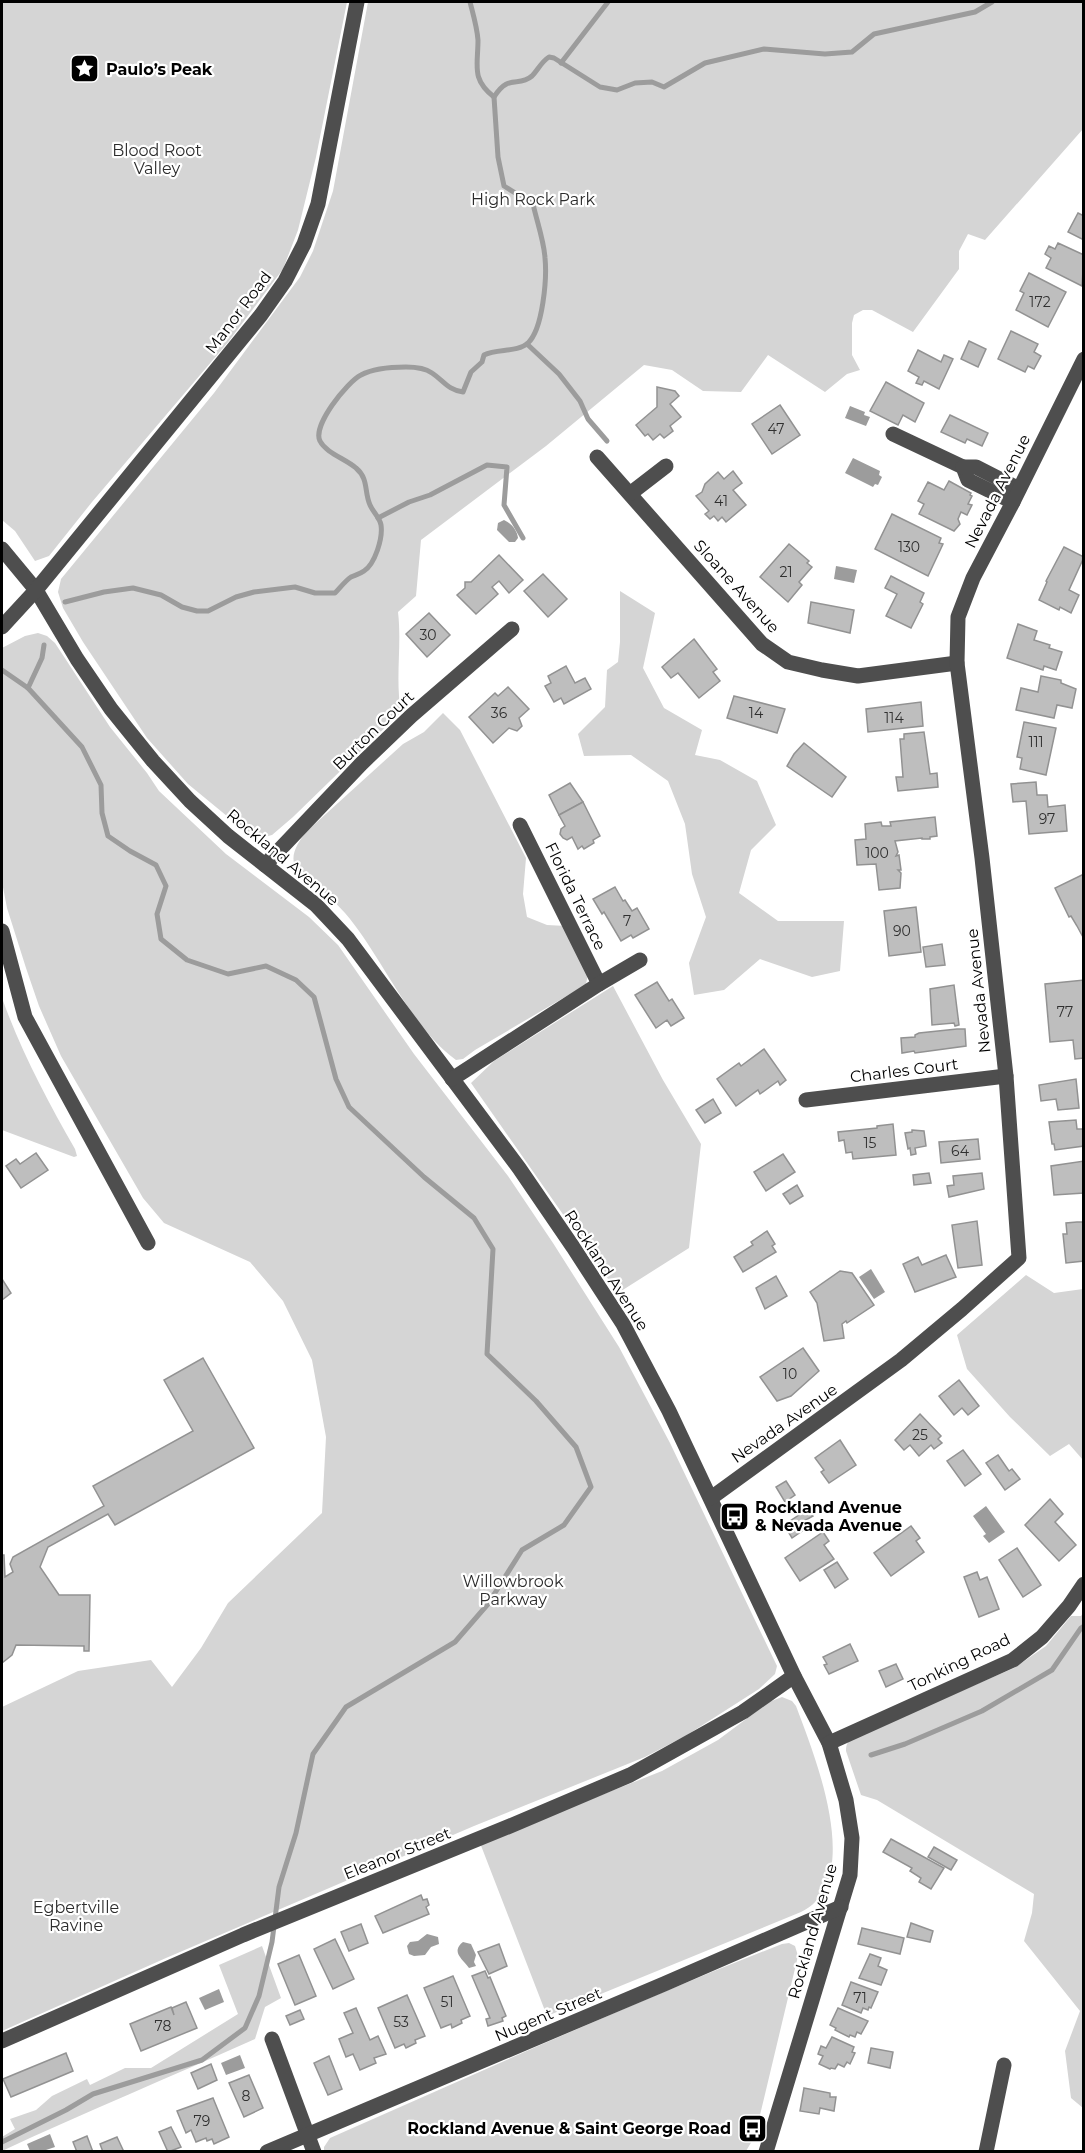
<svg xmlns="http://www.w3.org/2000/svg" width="1085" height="2153" viewBox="0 0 1085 2153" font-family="Montserrat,sans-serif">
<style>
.green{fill:#d5d5d5}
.water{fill:#9c9c9c}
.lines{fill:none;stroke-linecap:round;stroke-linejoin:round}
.stream{stroke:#9c9c9c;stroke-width:5}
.building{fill:#bebebe;stroke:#929292;stroke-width:1.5}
.minor{stroke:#4e4e4e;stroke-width:15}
.labels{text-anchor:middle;stroke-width:4.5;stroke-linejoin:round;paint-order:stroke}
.number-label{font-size:14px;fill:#303030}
.poi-label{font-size:16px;font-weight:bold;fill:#000;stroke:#fff;text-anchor:start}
.park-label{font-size:16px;fill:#2c2c2c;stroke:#fff}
.street-label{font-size:16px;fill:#000;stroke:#fff}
</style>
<rect width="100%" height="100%" fill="#fff"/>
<g class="green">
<polygon points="2,2 347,2 316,157 298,230 283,269 229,341 92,502 49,556 35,561 15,531 2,520"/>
<path d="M368 2H1083V129L985 240 968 234 959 251V269L913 332 872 310H863L854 315 852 323V355L860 370 847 374 825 392 768 355 741 392 703 391 672 370 644 365 546 446 421 540 416 596 398 612C402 645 395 679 401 712L293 817 272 835 260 838 250 835 188 784 147 738 83 642 63 608 58 592 61 579 214 393 300 277 313 251 333 191Z"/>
<polygon points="620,591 655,613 643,668 664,708 702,730 695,755 720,760 757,781 776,825 751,850 739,893 778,921 844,921 840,971 812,977 760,959 724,990 694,995 689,963 706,917 692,874 685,824 668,781 631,755 584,756 578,734 605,707 607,670 618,662 620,642"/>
<polygon points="38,633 47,636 55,643 110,727 147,773 159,791 226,854 309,917 338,945 414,1054 508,1176 553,1243 619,1347 670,1443 777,1666 775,1674 759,1689 687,1735 645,1757 474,1826 166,1958 2,2031 2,1707 78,1671 151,1660 172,1687 201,1648 228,1603 322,1513 326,1437 312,1360 283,1301 250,1262 164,1223 143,1198 61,1056 39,1006 26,968 7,908 2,882 2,648 25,636"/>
<path d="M443 713 460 730 526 858 523 894 527 917 547 925 566 926 588 974 586 984 582 987 475 1050 463 1059 456 1060C410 1027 382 956 345 913 335 902 323 891 312 881 308 877 300 874 297 870 288 856 298 843 306 832L403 744 424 732Z"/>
<polygon points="613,986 663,1080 701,1144 689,1248 618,1293 471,1083 494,1061"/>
<path d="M2 998C21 1051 47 1100 75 1149L77 1156 74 1157 2 1130Z"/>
<polygon points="1026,1275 1054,1293 1083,1289 1083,1460 1069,1444 1050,1456 1010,1417 967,1369 957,1335"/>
<path d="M1083 1613V2108L1071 2098 1065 2051 1080 2011 1024 1941 1032 1913 1034 1894 877 1800 861 1795 846 1751C846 1744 848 1740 855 1737L1014 1668 1046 1646 1071 1616H1081Z"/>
<path d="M782 1697 792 1701 796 1706C814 1754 866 1881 801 1912L547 2016 480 1843 662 1771 718 1740 769 1702Z"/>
<path d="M789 1943 795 1946 798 1956 755 2136 746 2151 324 2152V2147L330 2138C480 2072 629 2004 782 1944Z"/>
<path d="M262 1946 281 1998 265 2007 255 2039C171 2077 85 2112 2 2151V2137L15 2129 10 2119 36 2110 52 2096 87 2079 90 2085 125 2068H151L238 2014 219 1965Z"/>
</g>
<g class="water">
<polygon points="850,406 865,412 864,415 870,417 866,426 845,418"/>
<polygon points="853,458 880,471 879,475 882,477 878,485 875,484 873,487 845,473"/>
<path d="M504 520C511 523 517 530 518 538L515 542H509L497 530 498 523Z"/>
<polygon points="836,566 857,570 854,583 834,579"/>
<polygon points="871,1269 885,1292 874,1299 859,1277"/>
<polygon points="986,1506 1005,1532 989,1543 983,1536 986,1534 973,1516"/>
<polygon points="427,1934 438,1937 439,1944 431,1947 425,1955 414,1956 409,1954 407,1946 410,1942 418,1941"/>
<path d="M463 1942 471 1944 476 1955 474 1962 476 1966 469 1968C464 1960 450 1952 463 1942Z"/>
<polygon points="219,1989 224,2002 205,2010 199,1998"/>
<polygon points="240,2055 245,2068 226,2075 221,2063"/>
<polygon points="50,2134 55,2147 43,2151 30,2151 27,2144"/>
</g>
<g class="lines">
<g class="stream">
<path d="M470 2C473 14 477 27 478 40 478 66 471 79 494 97"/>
<polyline points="561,63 608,2"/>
<polyline points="527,344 559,374 580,401 588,419 607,441"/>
<polyline points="378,518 409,502 430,495 487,465 507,467 504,505 523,538"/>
<path d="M65 602 104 592 133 588 161 595 182 607 197 611H208L236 597 254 592 295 587 315 593H335C340 588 345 581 351 577 355 575 360 574 364 571 375 564 383 538 381 525 380 518 373 512 370 505 364 492 369 479 356 468 346 459 326 453 320 441 312 426 347 382 361 375 374 368 392 367 406 367 415 367 425 368 432 373 444 381 448 390 463 392L471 372 482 362 484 355C497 348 517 353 528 343 543 329 547 278 545 258 544 241 537 222 533 204L504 186 498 157 494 97C509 73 518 88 532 76 538 70 541 62 549 57L554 58 600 87 617 90 635 83 652 82 664 87 705 63 764 49 825 54 852 52 874 34 975 12 992 2"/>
<polyline points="2,670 28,688 82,747 101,785 102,813 108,836 130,851 156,865 166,886 157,914 161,939 187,960 228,974 266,966 296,980 314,997 336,1079 349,1107 424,1177 474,1218 493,1249 487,1354 536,1401 576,1447 591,1487 564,1525 522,1550 488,1604 455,1642 346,1707 313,1754 296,1833 279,1887 272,1942 259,1996 245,2028 202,2060 93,2094 66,2110 2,2142"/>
<polyline points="28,688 42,658 44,645"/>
<polyline points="871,1755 905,1744 982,1711 1052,1670 1081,1628 1084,1626"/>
</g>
</g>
<g class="building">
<polygon points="1078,213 1084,216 1084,240 1068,232"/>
<polygon points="1058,243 1084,255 1082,286 1046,268 1051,258 1045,254 1049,246 1055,249"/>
<polygon points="1029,273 1066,292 1048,327 1016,310 1024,293 1020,291"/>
<polygon points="1011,331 1038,344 1034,352 1041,356 1034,369 1028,366 1025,372 998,359"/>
<polygon points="969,341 986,349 978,367 961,359"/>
<polygon points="918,350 941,362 944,355 953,359 939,389 924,381 922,385 916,383 919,377 908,371"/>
<polygon points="886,382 924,403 915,422 903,415 898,425 870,411"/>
<polygon points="657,387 675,391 679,396 670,404 681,417 670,426 673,431 664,438 660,434 653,440 648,434 645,436 636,425 657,407"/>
<polygon points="780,405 800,435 772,454 752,424"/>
<polygon points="950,415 988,433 982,446 967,439 965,443 941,432"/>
<polygon points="733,471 742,483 733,490 746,505 726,522 722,517 718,521 714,516 710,519 705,514 709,511 696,496 702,492 705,484 718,472 724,479"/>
<polygon points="949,481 971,493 970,495 972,496 968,504 972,505 967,515 961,512 958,519 960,524 954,531 919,514 924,504 918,501 928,482 944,490"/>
<polygon points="892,514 941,538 939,543 943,544 928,576 875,549"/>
<polygon points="789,544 809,561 807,563 812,567 799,582 802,585 788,602 760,577"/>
<polygon points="1064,547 1084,557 1069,590 1079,595 1071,613 1060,607 1059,610 1039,600 1047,582 1046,581"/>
<polygon points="499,555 523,580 509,593 499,581 492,587 498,594 476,614 457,595 465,588 465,582 471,582"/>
<polygon points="543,574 567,599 548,617 524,591"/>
<polygon points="891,576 924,593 920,602 923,604 911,628 886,616 897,594 885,588"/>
<polygon points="811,602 854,610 850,633 808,623"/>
<polygon points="429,613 450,635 427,657 406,634"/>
<polygon points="1018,624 1037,631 1034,640 1050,645 1049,648 1062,652 1056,670 1044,666 1043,670 1007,658"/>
<polygon points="694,639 717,669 713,672 720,681 699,698 678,673 671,678 662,667"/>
<polygon points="566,666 575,683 585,678 591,689 564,704 561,698 554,702 545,686 551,683 548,676"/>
<polygon points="1041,676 1061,680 1061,683 1076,689 1072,708 1057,705 1054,718 1016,710 1021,688 1038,692"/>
<polygon points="508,687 529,709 519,718 522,726 517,731 509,728 493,743 469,717 495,693 498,696"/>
<polygon points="734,696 785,709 777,733 727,718"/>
<polygon points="921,702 923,726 868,732 866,709"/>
<polygon points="1024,722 1056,728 1046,775 1020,769 1022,758 1017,757"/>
<polygon points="924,732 930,774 937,773 938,787 898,791 896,777 903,777 900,739 904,739 904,734"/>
<polygon points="804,743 846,777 832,797 787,766 794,754"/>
<polygon points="1036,782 1037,795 1047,795 1048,807 1065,805 1067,831 1029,834 1026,801 1013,802 1011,784"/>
<polygon points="570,783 583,802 559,815 549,795"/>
<polygon points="583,802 600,836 593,840 594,843 584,849 582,846 578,849 572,837 567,840 563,838 560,834 561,829 565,826 559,815"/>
<polygon points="935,817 937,836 930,837 930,839 922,839 922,838 895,841 898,852 896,856 899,855 901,870 898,870 901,873 900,888 879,890 876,864 857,865 855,840 866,839 865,824 881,822 882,826 891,826 890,822"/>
<polygon points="1084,874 1084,939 1077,926 1071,916 1069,917 1055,888"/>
<polygon points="615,887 623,901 625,900 632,911 637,908 649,929 633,938 631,935 621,941 604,912 602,914 593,899"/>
<polygon points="916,907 921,952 889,956 884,911"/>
<polygon points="942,944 945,965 926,967 923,947"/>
<polygon points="1084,980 1084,1058 1075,1059 1073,1040 1050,1042 1045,984"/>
<polygon points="657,982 669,1001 672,999 684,1018 671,1026 667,1020 656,1028 635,995"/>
<polygon points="954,985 959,1025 955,1026 954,1023 932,1025 930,989"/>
<polygon points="957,1029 965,1029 966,1046 915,1053 914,1051 902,1053 901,1038 915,1037 915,1035 919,1033"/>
<polygon points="764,1049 786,1080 780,1085 778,1081 760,1094 758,1090 736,1106 717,1079 739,1063 741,1066"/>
<polygon points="1076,1079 1079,1108 1058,1110 1056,1099 1041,1101 1039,1085"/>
<polygon points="713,1099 721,1113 705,1123 696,1110"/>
<polygon points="1076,1120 1077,1129 1084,1129 1084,1146 1055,1150 1054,1144 1052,1144 1049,1122"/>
<polygon points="893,1124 896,1155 853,1159 852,1152 846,1153 844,1140 839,1141 838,1132 877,1128 877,1126"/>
<polygon points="912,1130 924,1131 926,1146 915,1148 916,1154 911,1155 910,1148 908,1149 905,1133 912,1132"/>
<polygon points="978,1139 980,1159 941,1163 939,1142"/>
<polygon points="36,1153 48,1170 21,1188 6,1166 16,1159 20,1164"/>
<polygon points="783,1154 795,1172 766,1191 754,1172"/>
<polygon points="1084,1161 1084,1193 1054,1195 1051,1166"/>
<polygon points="929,1173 931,1183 914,1185 913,1175"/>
<polygon points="982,1173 984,1189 949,1197 947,1186 954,1185 953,1176"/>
<polygon points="797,1185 803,1196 790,1204 783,1194"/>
<polygon points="977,1221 982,1265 958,1268 952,1225"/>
<polygon points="1077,1222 1084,1222 1084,1261 1066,1263 1063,1234 1067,1234 1066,1223"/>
<polygon points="767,1231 775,1244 772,1246 776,1252 743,1272 734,1257 753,1245 751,1242"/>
<polygon points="946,1255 956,1277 915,1292 903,1264 918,1257 922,1265"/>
<polygon points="840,1271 852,1273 874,1305 847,1323 846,1321 842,1324 844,1338 824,1341 817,1303 810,1292"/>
<polygon points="776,1276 787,1296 765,1309 756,1288"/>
<polygon points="2,1279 11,1293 2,1300"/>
<polygon points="803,1348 819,1371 791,1396 777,1401 760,1377"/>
<polygon points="203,1358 254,1448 115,1525 108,1514 48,1547 40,1567 59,1595 90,1595 89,1651 84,1651 84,1646 16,1645 12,1655 2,1663 2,1555 4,1555 5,1577 13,1572 10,1564 13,1557 104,1506 93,1486 193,1431 164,1380"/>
<polygon points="959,1380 979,1406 968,1415 962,1408 954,1415 939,1396"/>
<polygon points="920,1414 941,1436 938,1439 942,1443 934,1449 931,1445 919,1456 910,1445 904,1450 895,1440"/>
<polygon points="840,1440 856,1465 829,1483 821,1472 824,1470 815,1458"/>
<polygon points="963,1450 981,1474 965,1486 947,1461"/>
<polygon points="998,1455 1009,1471 1012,1469 1020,1479 1005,1490 986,1463"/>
<polygon points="786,1481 795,1495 785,1502 776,1487"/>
<polygon points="1050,1499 1063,1514 1055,1522 1076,1545 1059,1561 1025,1525"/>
<polygon points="808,1509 813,1516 804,1521 808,1527 792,1538 784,1525"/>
<polygon points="911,1526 920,1538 916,1541 924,1552 891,1576 874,1553"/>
<polygon points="823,1532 829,1541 824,1545 834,1559 800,1581 785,1558"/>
<polygon points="1017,1548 1041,1585 1023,1597 999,1560"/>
<polygon points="837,1562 848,1579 835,1588 824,1570"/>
<polygon points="977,1572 980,1580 987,1577 999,1609 979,1617 964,1577"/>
<polygon points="850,1644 858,1661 829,1674 824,1665 827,1664 823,1657"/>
<polygon points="896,1664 903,1679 886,1687 879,1671"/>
<polygon points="891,1839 944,1868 931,1889 919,1882 921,1878 910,1871 912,1868 883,1852"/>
<polygon points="934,1847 957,1860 951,1870 928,1857"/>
<polygon points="421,1895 423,1900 427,1899 429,1905 426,1907 429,1914 383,1933 375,1916"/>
<polygon points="911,1923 933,1931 930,1942 907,1937"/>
<polygon points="361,1924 368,1943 349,1951 341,1932"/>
<polygon points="862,1928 904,1938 900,1954 858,1944"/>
<polygon points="335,1939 354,1979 333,1989 314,1949"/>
<polygon points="499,1944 507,1966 489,1974 478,1952"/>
<polygon points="870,1954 881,1958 878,1966 887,1970 881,1985 859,1978"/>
<polygon points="299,1955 316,1996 295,2005 278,1964"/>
<polygon points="485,1971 488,1978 490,1977 506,2016 502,2018 503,2021 488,2026 486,2019 490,2018 472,1976"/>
<polygon points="453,1976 470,2016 461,2020 462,2023 452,2028 451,2024 441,2028 424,1988"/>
<polygon points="851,1982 878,1992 871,2008 869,2007 868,2010 863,2008 861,2013 842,2005"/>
<polygon points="407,1995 425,2036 415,2040 416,2043 406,2048 404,2044 395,2048 378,2008"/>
<polygon points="186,2002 197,2028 141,2051 130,2024 171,2007 174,2015 172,2008"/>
<polygon points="356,2008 370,2040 378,2036 386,2054 374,2058 376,2063 360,2070 353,2054 346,2057 339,2039 353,2033 344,2013"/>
<polygon points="838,2008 868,2021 861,2034 857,2032 855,2037 850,2035 849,2037 835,2030 836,2028 830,2025"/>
<polygon points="300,2010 304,2019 290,2025 286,2016"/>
<polygon points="832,2037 854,2047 852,2052 855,2053 850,2064 847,2062 844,2067 838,2064 835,2069 831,2068 830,2069 819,2064 823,2056 818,2054 821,2046 826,2048"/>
<polygon points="871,2048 893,2052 890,2068 868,2063"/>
<polygon points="66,2053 73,2071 11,2097 3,2079"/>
<polygon points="329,2056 342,2089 328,2095 314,2063"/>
<polygon points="211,2064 217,2080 198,2089 191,2073"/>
<polygon points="249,2075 263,2108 244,2117 229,2083"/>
<polygon points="804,2088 830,2093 830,2097 836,2097 834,2111 820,2108 819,2114 800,2111"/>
<polygon points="213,2098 229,2137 214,2144 212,2139 207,2141 206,2138 196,2142 191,2130 186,2133 177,2111"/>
<polygon points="171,2127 181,2147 168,2152 159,2132"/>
<polygon points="87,2136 93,2152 77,2152 73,2142"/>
<polygon points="117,2137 124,2152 103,2152 100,2144"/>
</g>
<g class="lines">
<g class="minor">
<polyline points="893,434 963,467 968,480 1013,502"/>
<polyline points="597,457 762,644 788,662 822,670 858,676 957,663"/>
<polyline points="963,467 976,467 1019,489"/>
<polyline points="631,493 666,466"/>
<polyline points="2,549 36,590 77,659 111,709 153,761 190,801 228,836 316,905 348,939 519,1168 573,1247 623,1324 669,1411 794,1676 829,1743 846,1800 852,1838 850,1875 766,2152"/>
<polyline points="2,627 36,590 261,315 285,281 304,244 318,204 357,2"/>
<polyline points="520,825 599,984"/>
<polyline points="265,865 361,764 411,716 512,629"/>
<polyline points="2,931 25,1017 148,1243"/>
<polyline points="452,1079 599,984 640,960"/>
<polyline points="806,1100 1006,1076"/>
<polyline points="711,1498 901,1360 962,1309 1019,1258 1006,1076 982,858 957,663 958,617 973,578 1013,502 1084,359"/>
<polyline points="829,1743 1013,1660 1042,1637 1069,1606 1084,1584"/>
<polyline points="272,2039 314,2152"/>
<polyline points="2,2041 243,1935 510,1826 630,1775 743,1712 794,1676"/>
<polyline points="267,2152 664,1984 841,1907"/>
<polyline points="986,2152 1004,2065"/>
</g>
</g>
<defs>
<symbol id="sight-square" viewBox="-11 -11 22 22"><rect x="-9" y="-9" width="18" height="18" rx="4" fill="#000" stroke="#fff"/><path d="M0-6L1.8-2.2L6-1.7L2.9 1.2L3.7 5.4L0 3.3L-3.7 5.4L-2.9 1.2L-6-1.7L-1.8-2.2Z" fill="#fff"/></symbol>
<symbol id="bus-square" viewBox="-11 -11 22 22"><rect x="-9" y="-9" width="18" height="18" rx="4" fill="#000" stroke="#fff"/><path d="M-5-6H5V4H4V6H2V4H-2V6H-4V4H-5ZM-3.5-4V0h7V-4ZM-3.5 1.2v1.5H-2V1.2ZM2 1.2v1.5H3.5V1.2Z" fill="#fff"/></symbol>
</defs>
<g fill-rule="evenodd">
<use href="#sight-square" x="68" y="52" width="33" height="33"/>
<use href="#bus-square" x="718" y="1500" width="33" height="33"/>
<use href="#bus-square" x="736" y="2112" width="33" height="33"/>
</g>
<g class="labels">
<g class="number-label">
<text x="1040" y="307">172</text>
<text x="776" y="434">47</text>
<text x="721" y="506">41</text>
<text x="909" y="552">130</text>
<text x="786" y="577">21</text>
<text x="428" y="640">30</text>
<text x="499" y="718">36</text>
<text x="756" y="718">14</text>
<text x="894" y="723">114</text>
<text x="1036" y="747">111</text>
<text x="1047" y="824">97</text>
<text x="877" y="858">100</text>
<text x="627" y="926">7</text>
<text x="902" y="936">90</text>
<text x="1065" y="1017">77</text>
<text x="870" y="1148">15</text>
<text x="960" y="1156">64</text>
<text x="790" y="1379">10</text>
<text x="920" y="1440">25</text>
<text x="860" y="2003">71</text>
<text x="447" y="2007">51</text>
<text x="401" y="2027">53</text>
<text x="163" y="2031">78</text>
<text x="246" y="2101">8</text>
<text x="202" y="2126">79</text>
</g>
<g class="poi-label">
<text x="106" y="75">Paulo’s Peak</text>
<text x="755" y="1513">Rockland Avenue<tspan x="755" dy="18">&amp; Nevada Avenue</tspan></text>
<text x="731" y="2134" text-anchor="end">Rockland Avenue &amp; Saint George Road</text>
</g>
<g class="park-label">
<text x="157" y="156">Blood Root<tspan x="157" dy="18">Valley</tspan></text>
<text x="533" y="205">High Rock Park</text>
<text x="513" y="1587">Willowbrook<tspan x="513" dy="18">Parkway</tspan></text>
<text x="76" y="1913">Egbertville<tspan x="76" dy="18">Ravine</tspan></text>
</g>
<g class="street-label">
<text transform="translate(238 312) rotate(-53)" y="6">Manor Road</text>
<text transform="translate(997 491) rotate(-63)" y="6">Nevada Avenue</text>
<text transform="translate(737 586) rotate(48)" y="6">Sloane Avenue</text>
<text transform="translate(373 730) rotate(-44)" y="6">Burton Court</text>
<text transform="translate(283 857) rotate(40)" y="6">Rockland Avenue</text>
<text transform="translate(576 896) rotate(64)" y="6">Florida Terrace</text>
<text transform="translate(978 991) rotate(-96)" y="6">Nevada Avenue</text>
<text transform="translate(904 1070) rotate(-7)" y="6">Charles Court</text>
<text transform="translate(607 1270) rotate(57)" y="6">Rockland Avenue</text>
<text transform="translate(784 1423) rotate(-35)" y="6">Nevada Avenue</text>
<text transform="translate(959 1662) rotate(-26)" y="6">Tonking Road</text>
<text transform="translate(397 1853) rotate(-22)" y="6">Eleanor Street</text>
<text transform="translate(812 1931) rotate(-74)" y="6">Rockland Avenue</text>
<text transform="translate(548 2014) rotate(-23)" y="6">Nugent Street</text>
</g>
</g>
<rect width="1085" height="2153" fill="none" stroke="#000000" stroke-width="6"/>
</svg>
